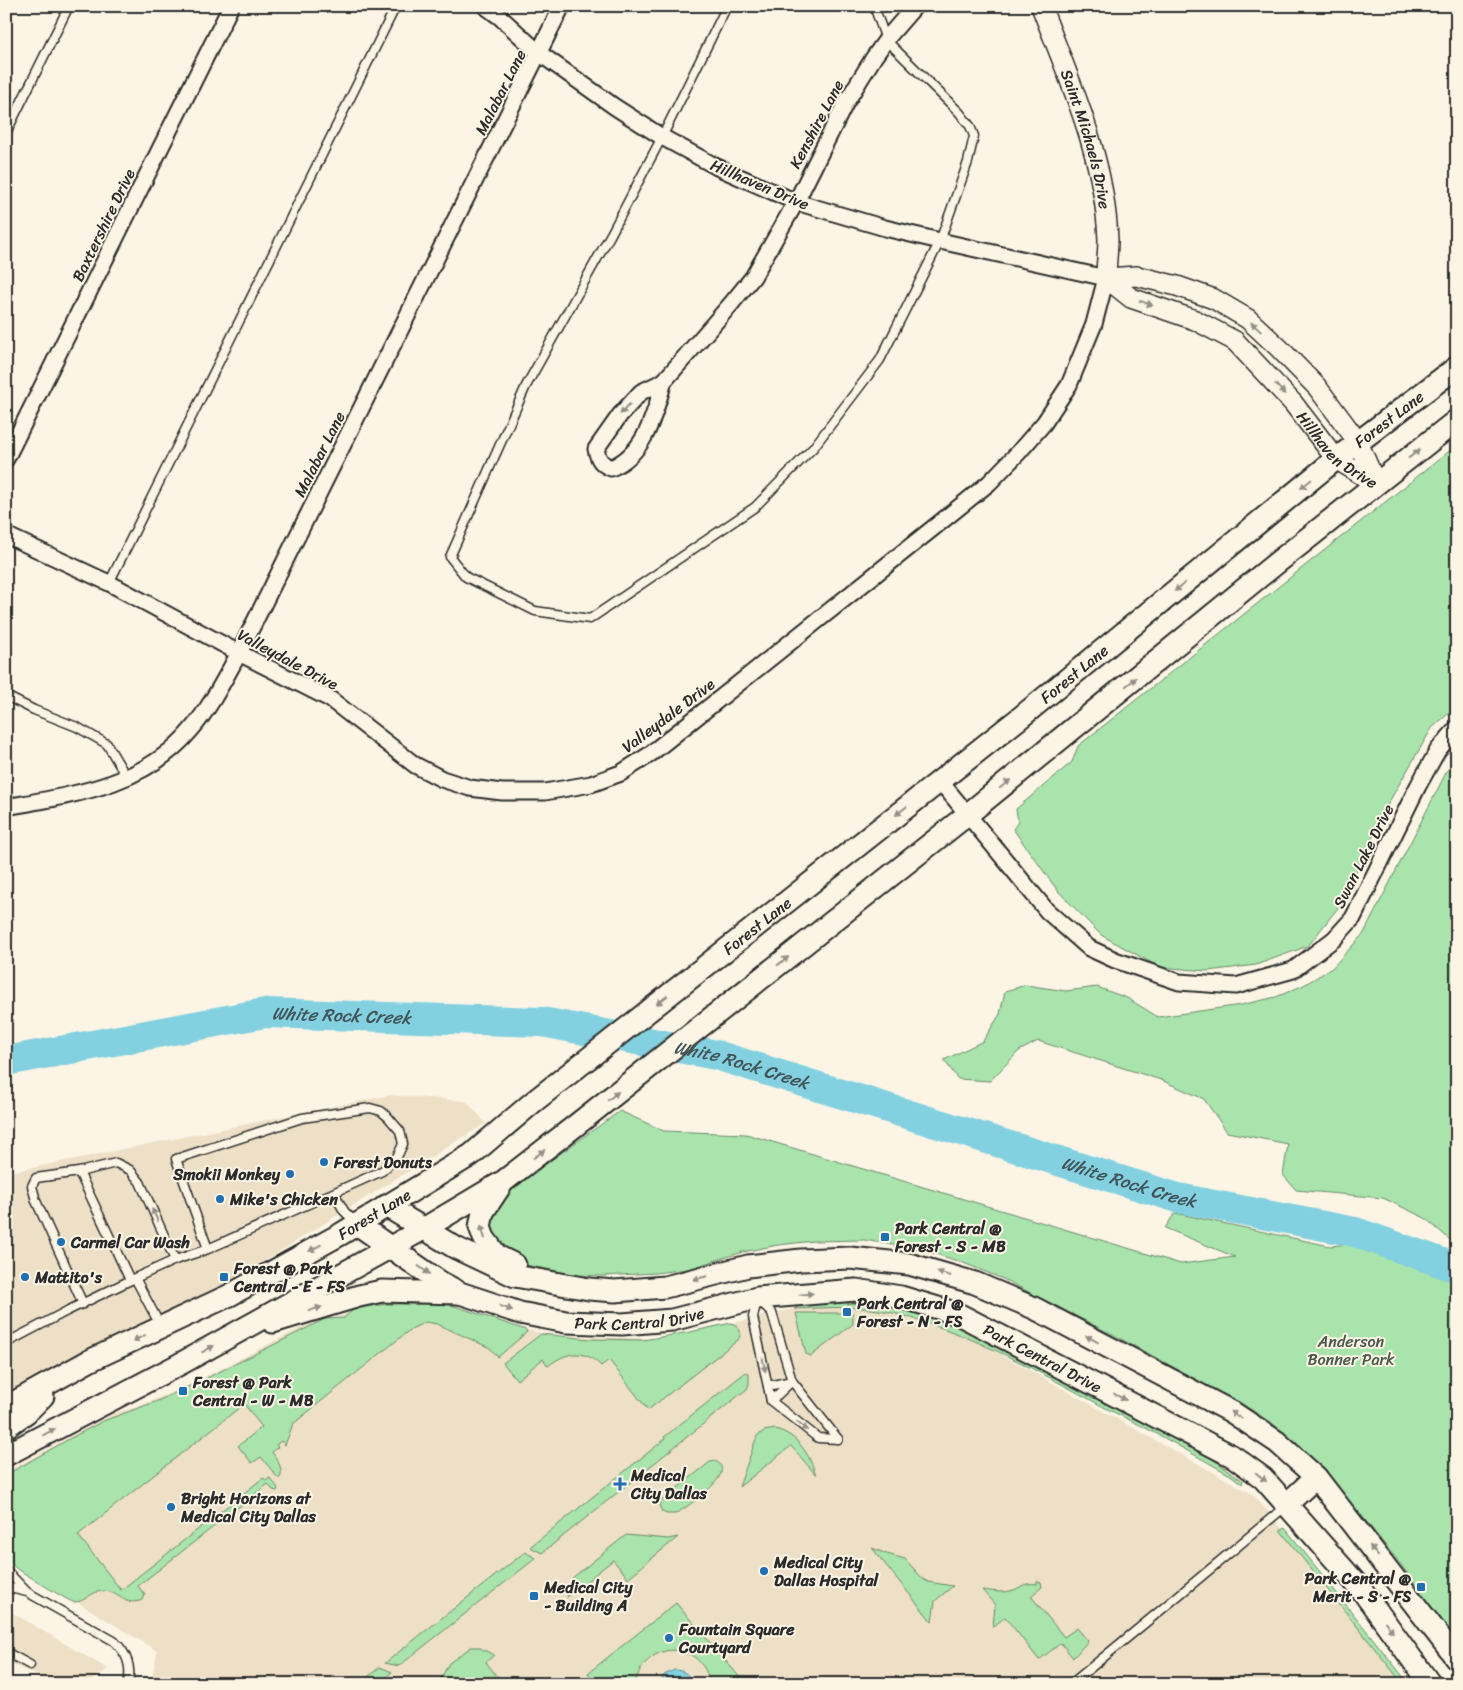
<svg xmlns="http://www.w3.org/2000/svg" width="1463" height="1690" viewBox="0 0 1463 1690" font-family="Sriracha,sans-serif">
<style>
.built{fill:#ede0c7}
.green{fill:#a8e4ab;stroke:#6a886b}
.water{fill:#82d0e0;stroke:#5f8e98}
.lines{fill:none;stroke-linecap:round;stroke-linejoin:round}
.river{stroke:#82d0e0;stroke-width:30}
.service-casing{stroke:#2b2b2b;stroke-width:11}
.minor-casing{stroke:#2b2b2b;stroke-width:19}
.tertiary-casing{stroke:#2b2b2b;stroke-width:22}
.secondary-casing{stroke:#2b2b2b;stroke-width:25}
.service{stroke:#fcf5e5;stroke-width:8}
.minor{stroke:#fcf5e5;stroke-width:15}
.tertiary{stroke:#fcf5e5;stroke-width:19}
.secondary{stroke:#fcf5e5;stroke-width:21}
.oneway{fill:#949088}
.poi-dot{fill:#1f6fb2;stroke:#fcf5e5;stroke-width:2}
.labels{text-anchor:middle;stroke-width:4;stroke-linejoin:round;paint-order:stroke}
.street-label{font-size:16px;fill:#2b2b2b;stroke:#fcf5e5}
.poi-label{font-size:16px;font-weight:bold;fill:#2b2b2b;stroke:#fcf5e5;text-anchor:start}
.park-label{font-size:16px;fill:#4a594b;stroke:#fcf5e5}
.water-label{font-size:18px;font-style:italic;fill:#415458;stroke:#fcf5e5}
</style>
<rect width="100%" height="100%" fill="#fcf5e5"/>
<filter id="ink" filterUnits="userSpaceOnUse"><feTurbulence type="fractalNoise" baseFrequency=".02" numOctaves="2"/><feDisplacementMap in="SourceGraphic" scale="10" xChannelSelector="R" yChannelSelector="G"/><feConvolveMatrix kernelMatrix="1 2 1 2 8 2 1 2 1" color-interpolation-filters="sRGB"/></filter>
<g filter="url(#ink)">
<g class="built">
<polygon points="390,1095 466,1101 486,1123 243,1274 53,1367 6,1393 6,1173"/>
<polygon points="385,1303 416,1304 554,1336 666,1339 792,1309 845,1303 932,1316 1254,1495 1312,1565 1404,1684 151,1684 157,1651 7,1559 6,1472 11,1469 117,1412 137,1407 191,1384 316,1320 326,1317 334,1318 342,1316 355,1307"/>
<polygon points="6,1609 108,1669 88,1684 56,1684 6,1662"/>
</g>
<g class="green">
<polygon points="1457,445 1457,706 1432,728 1390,800 1341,904 1308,946 1256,965 1208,971 1159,967 1101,935 1058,891 1013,829 1018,822 1016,809 1072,762 1078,746"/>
<polygon points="1457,760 1457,1246 1425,1218 1383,1198 1296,1190 1283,1175 1288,1144 1227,1132 1204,1099 1161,1080 1038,1041 1019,1051 990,1081 958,1079 944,1060 983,1041 1000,1014 1005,991 1026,985 1066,991 1097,987 1127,998 1158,1017 1241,1005 1276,997 1304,985 1332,968 1364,933 1448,769"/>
<polygon points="620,1111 664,1131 746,1134 1181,1264 1235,1257 1165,1228 1175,1213 1330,1246 1359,1243 1457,1273 1457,1642 1402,1566 1323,1468 1294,1441 1272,1423 1242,1404 1121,1339 1003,1279 961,1262 923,1250 864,1240 814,1241 778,1245 743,1252 688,1269 655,1273 603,1276 577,1275 526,1265 510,1260 500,1253 488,1222 512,1188"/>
<path d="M433 1302 455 1306 526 1330 527 1332 498 1357 490 1348 437 1324 426 1322 411 1329 293 1424 285 1445 281 1441 276 1445 278 1447 272 1452C277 1459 284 1470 280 1478H278L261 1457 252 1463 238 1446 262 1427 244 1404 78 1535 121 1590 263 1478 266 1480 270 1478 278 1488 277 1491 273 1490 268 1484 138 1586 145 1595 143 1600C122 1607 121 1592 104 1591 91 1590 86 1603 73 1602 68 1601 24 1573 17 1569 13 1566 9 1561 6 1557V1475L67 1440 103 1421 155 1402 201 1381 325 1319 344 1318 353 1310 364 1307 387 1304H431Z"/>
<path d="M827 1303C876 1302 910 1308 957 1325L1167 1433 1214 1460 1243 1481 1242 1484 1232 1476C1201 1459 1170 1440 1138 1424 1122 1416 1106 1409 1091 1400 1026 1365 962 1329 889 1312 858 1305 826 1308 794 1309L799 1306Z"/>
<polygon points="796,1313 853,1313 853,1324 811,1356 806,1354"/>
<path d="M731 1323C739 1325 743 1333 738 1340L648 1410 609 1360 601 1366C584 1348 566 1352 548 1366L543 1359 517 1380 503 1363 541 1334 590 1339 643 1340 690 1332Z"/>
<polygon points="746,1372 749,1374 749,1384 747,1389 542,1553 530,1547 665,1439 664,1437"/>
<path d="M776 1429C799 1436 809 1454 816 1475L791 1446 739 1487 757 1436 764 1431Z"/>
<path d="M715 1461C740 1472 686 1508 675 1514H667L662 1512 659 1505 661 1501 710 1462Z"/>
<polygon points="1285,1528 1409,1684 1403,1684 1280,1530"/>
<polygon points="626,1535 668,1539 678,1537 628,1578 613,1560 567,1597 572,1578"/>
<polygon points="872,1548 887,1554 905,1559 923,1579 928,1582 953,1586 935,1601 932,1622"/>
<polygon points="525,1552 536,1558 399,1666 385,1663"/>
<path d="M1037 1581 1041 1582 1042 1587 1031 1596 1064 1637 1077 1628 1088 1641 1073 1658 1061 1643 1039 1660 1005 1617 993 1627 995 1605 982 1590C991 1591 1001 1593 1010 1591 1023 1588 1021 1582 1037 1584Z"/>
<path d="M676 1603 743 1681 739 1684H710C702 1640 646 1638 635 1684H596L588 1673Z"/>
<polygon points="471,1647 478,1647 494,1655 486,1662 503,1684 438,1684 449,1663"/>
<polygon points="380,1667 392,1672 377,1684 359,1684"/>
</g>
<path class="water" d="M674 1670C683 1670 690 1674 692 1684H660L664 1675Z"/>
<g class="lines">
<path class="river" id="s1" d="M6 1061 265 1013 542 1022 716 1055 1178 1198 1355 1232 1457 1268"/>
<defs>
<g id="service">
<polyline points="727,6 662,137 611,234 526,386 450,557 466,577 535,611 590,619 755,507 813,448 880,360 940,241 968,162 974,136 970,126 959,112 886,40 874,6"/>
<polyline points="6,133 69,6"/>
<polyline points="109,583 396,6"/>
<polyline points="6,696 34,710 77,727 107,744 127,778"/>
<polyline points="79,1172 130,1280"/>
<polyline points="334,1193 344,1211 357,1224"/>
<polyline points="135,1278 175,1260 208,1249 382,1171 397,1157 403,1144 400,1131 388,1117 381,1111 370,1108 302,1118 176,1159 208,1249"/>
<polyline points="757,1300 753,1317 771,1401 818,1438 838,1439"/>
<polyline points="761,1302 772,1313 792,1381 838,1439"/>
<polyline points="83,1304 36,1201 32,1186 36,1178 79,1172 116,1163 130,1170 140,1182 175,1260"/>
<polyline points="6,1343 67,1311 135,1278 160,1325"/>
<polyline points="768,1386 792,1381"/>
<polyline points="771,1401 792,1381"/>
<polyline points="6,1570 26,1591"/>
<path d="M6 1587 27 1592 114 1641C127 1653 132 1666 128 1684"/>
<polyline points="6,1652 30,1665"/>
<polyline points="1071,1684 1161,1610 1286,1506"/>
</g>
<g id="minor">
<path d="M664 381C654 415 646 453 611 468 601 464 598 459 596 449L620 415 641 392 664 381 731 304 753 277 796 202 845 104 874 57 889 36 915 6"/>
<polyline points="6,459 231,6"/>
<polyline points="6,535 109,583 239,653 330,699 415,765 442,779 470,788 502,792 545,792 591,784 621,773 649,755 937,525 989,483 1018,453 1044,423 1069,385 1094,324 1106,278 940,241 885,228 796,202 717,167 662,137 615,107 539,53 500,17 485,6"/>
<polyline points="940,781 1047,911 1089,948 1115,960 1179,982 1236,986 1293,970 1334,939 1353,918 1418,786 1438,750 1457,728"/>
<path d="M6 807C72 795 144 786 190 731 210 708 224 680 239 653L562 6"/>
</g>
<g id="tertiary">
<path id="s2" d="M1041 6C1070 82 1105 157 1108 240 1108 252 1106 265 1106 278"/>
<polyline points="1106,278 1137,276 1177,286 1214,299 1248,319 1279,348 1317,387 1358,442 1376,484"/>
<path id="s3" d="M1106 278 1131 298 1195 320 1235 341 1293 403 1336 459 1376 484"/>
</g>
<g id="secondary">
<polyline points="501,1185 483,1212 480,1227 484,1238 497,1256 515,1265"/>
<polyline points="386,1206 456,1248 515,1276 589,1289 615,1291 665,1287 748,1266 801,1260 850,1258 909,1264 975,1283 1034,1308 1232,1412 1277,1442 1316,1477 1457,1659"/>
<path id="s4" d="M357 1224 440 1282 460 1293 520 1313 566 1322 622 1324 672 1320 757 1298 856 1290 901 1297 958 1314 1234 1457 1263 1478 1361 1589 1430 1684"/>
<polyline points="273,1322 359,1296 382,1291 458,1293"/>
<path id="s5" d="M6 1407 89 1361 230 1295 341 1234 471 1155 532 1103 1021 717 1336 459 1457 367"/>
<polyline points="6,1427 27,1412 43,1396"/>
<polyline points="6,1455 180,1364 425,1228 504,1181 575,1126 967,815 1274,565 1457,420"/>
<polyline points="1287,1504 1316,1477"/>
</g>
</defs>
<use href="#service" class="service-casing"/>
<use href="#minor" class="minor-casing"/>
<use href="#tertiary" class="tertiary-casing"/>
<use href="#secondary" class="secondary-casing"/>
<use href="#service" class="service"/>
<use href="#minor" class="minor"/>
<use href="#tertiary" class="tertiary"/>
<use href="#secondary" class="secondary"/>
</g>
<defs><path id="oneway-solid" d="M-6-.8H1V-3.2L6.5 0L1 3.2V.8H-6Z" transform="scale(1.25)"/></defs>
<g class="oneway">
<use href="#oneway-solid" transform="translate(1146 303) rotate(19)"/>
<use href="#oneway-solid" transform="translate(1256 327) rotate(-137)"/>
<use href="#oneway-solid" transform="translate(1280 389) rotate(47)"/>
<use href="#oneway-solid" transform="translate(625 409) rotate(133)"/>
<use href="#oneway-solid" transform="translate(1414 454) rotate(-38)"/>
<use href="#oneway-solid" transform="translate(1306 484) rotate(141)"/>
<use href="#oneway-solid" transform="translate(1180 587) rotate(141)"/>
<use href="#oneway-solid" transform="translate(1131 682) rotate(-39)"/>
<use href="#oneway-solid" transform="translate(1005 784) rotate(-39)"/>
<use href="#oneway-solid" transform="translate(901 811) rotate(142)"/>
<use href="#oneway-solid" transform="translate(783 961) rotate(-38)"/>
<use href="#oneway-solid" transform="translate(662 1000) rotate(142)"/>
<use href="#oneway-solid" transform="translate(613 1096) rotate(-39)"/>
<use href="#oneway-solid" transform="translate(539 1154) rotate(-37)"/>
<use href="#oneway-solid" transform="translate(155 1215) rotate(-115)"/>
<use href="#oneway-solid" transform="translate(483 1232) rotate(-106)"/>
<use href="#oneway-solid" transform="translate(315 1248) rotate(151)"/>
<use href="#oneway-solid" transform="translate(424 1270) rotate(36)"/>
<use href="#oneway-solid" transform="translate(944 1274) rotate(-164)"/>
<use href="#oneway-solid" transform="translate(700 1278) rotate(166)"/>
<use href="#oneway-solid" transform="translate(806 1294) rotate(-5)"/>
<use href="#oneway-solid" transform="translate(506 1308) rotate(19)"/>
<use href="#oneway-solid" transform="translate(315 1309) rotate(-17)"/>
<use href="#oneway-solid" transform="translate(139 1338) rotate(155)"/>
<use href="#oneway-solid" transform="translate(1092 1339) rotate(-152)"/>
<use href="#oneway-solid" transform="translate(208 1349) rotate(-29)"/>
<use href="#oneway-solid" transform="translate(764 1365) rotate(78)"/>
<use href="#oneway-solid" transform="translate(1120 1397) rotate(28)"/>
<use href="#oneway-solid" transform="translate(1236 1415) rotate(-148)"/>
<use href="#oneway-solid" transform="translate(802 1426) rotate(39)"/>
<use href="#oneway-solid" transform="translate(49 1432) rotate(-28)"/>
<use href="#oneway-solid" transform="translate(1261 1477) rotate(40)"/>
<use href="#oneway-solid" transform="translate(1374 1551) rotate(-128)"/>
<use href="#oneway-solid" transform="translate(1389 1627) rotate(54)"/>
</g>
</g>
<g class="poi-dot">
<circle cx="324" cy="1162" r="5"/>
<circle cx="290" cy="1174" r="5"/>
<circle cx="220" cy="1199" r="5"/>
<rect x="880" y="1232" width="10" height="10" rx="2.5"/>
<circle cx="61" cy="1242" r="5"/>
<circle cx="25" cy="1277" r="5"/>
<rect x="219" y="1272" width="10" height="10" rx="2.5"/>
<rect x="842" y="1307" width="10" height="10" rx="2.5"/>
<rect x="178" y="1386" width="10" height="10" rx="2.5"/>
<path d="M617.5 1476.5h5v5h5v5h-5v5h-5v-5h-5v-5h5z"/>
<circle cx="171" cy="1507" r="5"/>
<circle cx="764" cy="1571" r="5"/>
<rect x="1416" y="1582" width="10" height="10" rx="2.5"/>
<rect x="529" y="1591" width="10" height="10" rx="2.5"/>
<circle cx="669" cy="1638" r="5"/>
</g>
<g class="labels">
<g class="street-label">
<text transform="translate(500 92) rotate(-63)" y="6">Malabar Lane</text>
<text transform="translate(816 124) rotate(-62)" y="6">Kenshire Lane</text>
<text dy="6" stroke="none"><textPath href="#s2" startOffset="141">Saint Michaels Drive</textPath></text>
<text transform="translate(760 184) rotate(23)" y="6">Hillhaven Drive</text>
<text transform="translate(103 225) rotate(-64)" y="6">Baxtershire Drive</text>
<text dy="6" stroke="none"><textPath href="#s5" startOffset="1706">Forest Lane</textPath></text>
<text dy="6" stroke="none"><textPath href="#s3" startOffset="295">Hillhaven Drive</textPath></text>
<text transform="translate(319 454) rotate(-63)" y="6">Malabar Lane</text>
<text transform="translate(288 659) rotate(28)" y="6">Valleydale Drive</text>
<text dy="6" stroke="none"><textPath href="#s5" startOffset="1301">Forest Lane</textPath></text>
<text transform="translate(668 715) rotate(-37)" y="6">Valleydale Drive</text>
<text transform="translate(1363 856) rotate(-63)" y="6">Swan Lake Drive</text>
<text dy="6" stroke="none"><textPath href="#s5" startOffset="896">Forest Lane</textPath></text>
<text dy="6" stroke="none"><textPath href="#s5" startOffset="416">Forest Lane</textPath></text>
<text dy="6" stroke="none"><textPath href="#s4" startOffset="308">Park Central Drive</textPath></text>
<text dy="6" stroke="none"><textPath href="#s4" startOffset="728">Park Central Drive</textPath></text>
</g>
<g class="poi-label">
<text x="334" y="1168">Forest Donuts</text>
<text x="280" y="1180" text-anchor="end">Smokii Monkey</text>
<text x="230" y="1205">Mike's Chicken</text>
<text x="895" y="1234">Park Central @<tspan x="895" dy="18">Forest - S - MB</tspan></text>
<text x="71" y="1248">Carmel Car Wash</text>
<text x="234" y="1274">Forest @ Park<tspan x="234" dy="18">Central - E - FS</tspan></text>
<text x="35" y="1283">Mattito's</text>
<text x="857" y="1309">Park Central @<tspan x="857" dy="18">Forest - N - FS</tspan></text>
<text x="193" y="1388">Forest @ Park<tspan x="193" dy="18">Central - W - MB</tspan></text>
<text x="631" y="1481">Medical<tspan x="631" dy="18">City Dallas</tspan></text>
<text x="181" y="1504">Bright Horizons at<tspan x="181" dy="18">Medical City Dallas</tspan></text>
<text x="774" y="1568">Medical City<tspan x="774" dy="18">Dallas Hospital</tspan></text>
<text x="1411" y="1584" text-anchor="end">Park Central @<tspan x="1411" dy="18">Merit - S - FS</tspan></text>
<text x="544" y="1593">Medical City<tspan x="544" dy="18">- Building A</tspan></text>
<text x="679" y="1635">Fountain Square<tspan x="679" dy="18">Courtyard</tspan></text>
</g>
<g class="park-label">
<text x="1351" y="1347">Anderson<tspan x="1351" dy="18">Bonner Park</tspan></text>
</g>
<g class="water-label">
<text dy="6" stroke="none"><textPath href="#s1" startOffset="340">White Rock Creek</textPath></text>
<text dy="6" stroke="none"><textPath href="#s1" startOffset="745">White Rock Creek</textPath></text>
<text dy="6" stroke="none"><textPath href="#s1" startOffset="1150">White Rock Creek</textPath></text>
</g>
</g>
<rect width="1463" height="1690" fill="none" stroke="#fcf5e5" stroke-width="25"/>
<rect x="12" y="12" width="1438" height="1665" fill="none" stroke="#2b2b2b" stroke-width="2" filter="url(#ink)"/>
</svg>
